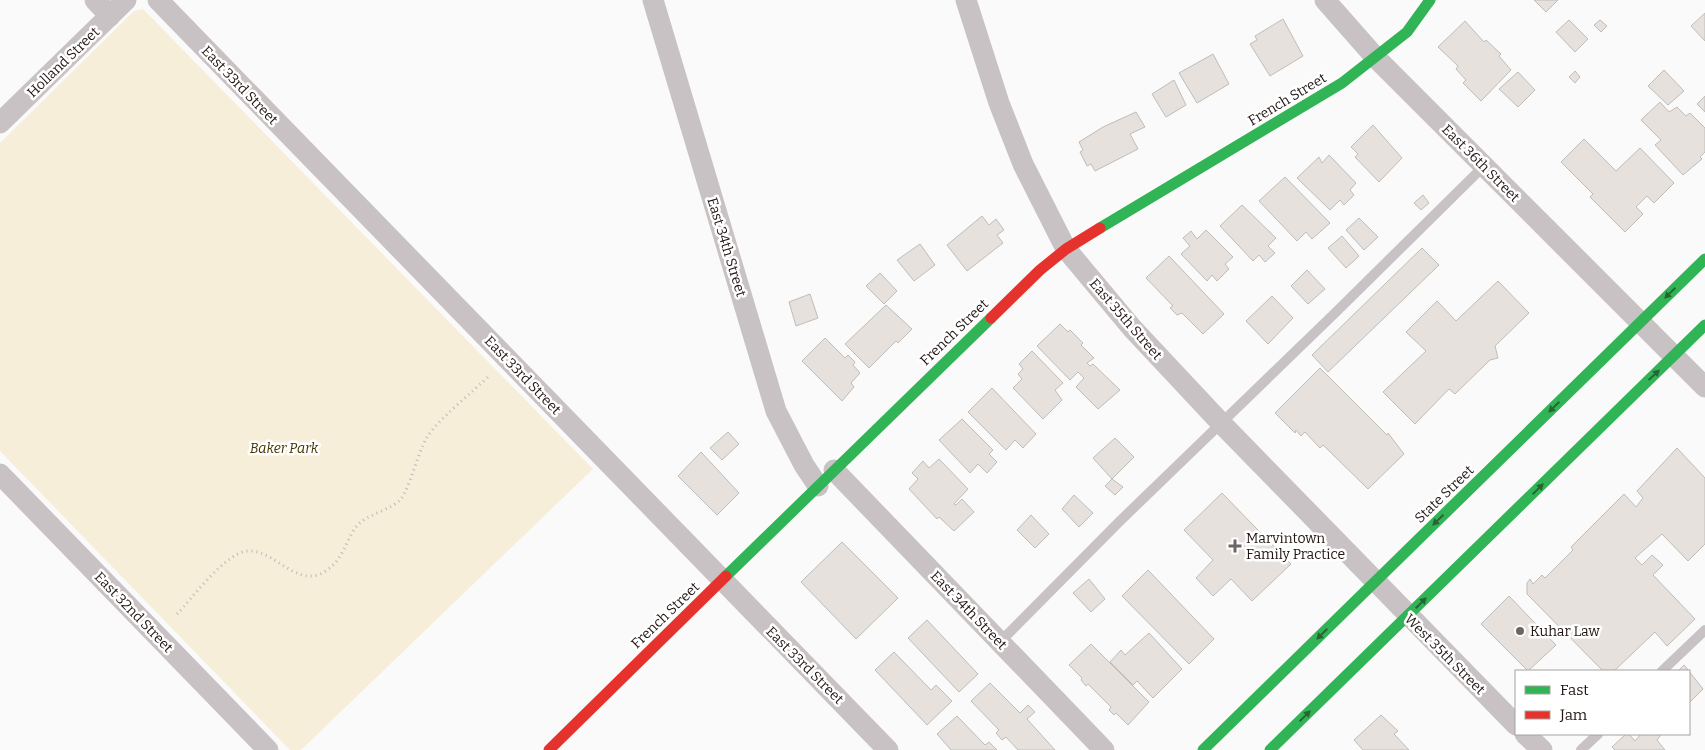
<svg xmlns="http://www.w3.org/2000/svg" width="1705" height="750" viewBox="0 0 1705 750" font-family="Bitter,serif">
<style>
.green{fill:#f6eed9}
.building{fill:#e6e1dd;stroke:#c0bcb8}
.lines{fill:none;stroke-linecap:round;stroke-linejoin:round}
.path{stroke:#beb9ba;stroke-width:3;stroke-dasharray:1 4;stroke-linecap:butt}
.lane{stroke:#c9c2c4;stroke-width:10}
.street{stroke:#c9c2c4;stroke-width:21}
.fast{stroke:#30b455;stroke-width:11}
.jam{stroke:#e5322d;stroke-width:11}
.oneway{fill:#286434}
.poi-dot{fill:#6d6563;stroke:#fff;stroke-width:2}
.labels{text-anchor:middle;stroke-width:5;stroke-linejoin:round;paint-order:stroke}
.street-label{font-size:14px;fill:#211512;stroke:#fff}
.park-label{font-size:14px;font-style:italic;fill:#443400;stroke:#fff}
.poi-label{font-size:14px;fill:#211512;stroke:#fff;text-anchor:start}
</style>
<rect width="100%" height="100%" fill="#fafafa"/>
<polygon class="green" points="143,9 593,469 301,750 290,750 0,451 0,143 134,11"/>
<g class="building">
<polygon points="1534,0 1558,0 1546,12"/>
<polygon points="1705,13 1705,41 1691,26"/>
<polygon points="1283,19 1303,56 1270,76 1250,44 1257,40 1255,36"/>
<polygon points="1569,20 1588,39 1575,52 1556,32"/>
<polygon points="1600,20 1607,26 1601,32 1594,25"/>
<polygon points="1465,21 1484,42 1486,40 1501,54 1499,56 1511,70 1481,101 1463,83 1466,80 1456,69 1458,66 1438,47"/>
<polygon points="1213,54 1229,84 1197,103 1179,73"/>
<polygon points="1664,70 1684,91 1668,105 1648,86"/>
<polygon points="1575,71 1580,77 1575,83 1569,77"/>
<polygon points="1518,72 1535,90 1518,107 1499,89"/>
<polygon points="1174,80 1186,105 1166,117 1152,94"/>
<polygon points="1705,96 1705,112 1697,104"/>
<polygon points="1660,102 1669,112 1677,107 1686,116 1690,113 1705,128 1705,152 1700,157 1702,159 1683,175 1655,145 1661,140 1641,120"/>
<polygon points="1136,112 1145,127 1130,134 1138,149 1095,171 1091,164 1087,166 1080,152 1083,150 1079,142 1103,127"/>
<polygon points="1373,125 1402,158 1379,182 1355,157 1358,154 1351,147"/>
<polygon points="1584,139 1616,171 1640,148 1674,183 1654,203 1647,196 1636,207 1643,214 1625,232 1590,197 1593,194 1561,162"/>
<polygon points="1329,155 1356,183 1350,190 1354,195 1344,205 1340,200 1330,210 1297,178 1319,157 1322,163"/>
<polygon points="1285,177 1330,223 1312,239 1306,232 1297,241 1259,201"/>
<polygon points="1423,195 1429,203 1421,210 1414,203"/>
<polygon points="1242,205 1276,238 1268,246 1275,253 1265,262 1259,255 1253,261 1220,226"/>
<polygon points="982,216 989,225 996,219 1004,230 997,235 1003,243 967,271 947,245"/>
<polygon points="1359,218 1378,237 1364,250 1346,230"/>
<polygon points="1206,230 1233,257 1225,264 1229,269 1217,281 1212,275 1207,281 1181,254 1190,246 1183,238 1191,231 1197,239"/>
<polygon points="1342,236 1359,256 1346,268 1328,248"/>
<polygon points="920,244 935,265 914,281 897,260"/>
<polygon points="1422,248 1439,265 1328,372 1312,355"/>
<polygon points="1169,256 1224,314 1203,334 1182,313 1177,315 1170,308 1173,306 1146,278"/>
<polygon points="1307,270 1325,289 1308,304 1291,286"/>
<polygon points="880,273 897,291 884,304 866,286"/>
<polygon points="1498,281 1529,313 1495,346 1498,358 1490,360 1455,394 1449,389 1415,424 1383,392 1426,351 1406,332 1437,301 1456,321"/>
<polygon points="810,294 818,318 796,326 789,302"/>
<polygon points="1272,296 1293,318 1268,344 1246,321"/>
<polygon points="886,305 912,329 898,343 896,341 869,368 845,344"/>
<polygon points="1060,324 1068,332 1070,330 1083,343 1081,345 1094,358 1087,363 1090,366 1093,364 1120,390 1098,409 1076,387 1084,378 1078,372 1070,380 1037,346"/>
<polygon points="825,338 845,358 848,355 855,362 853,365 860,373 851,383 854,387 842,401 802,361"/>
<polygon points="1032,351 1063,383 1055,390 1062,400 1043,419 1013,388 1022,379 1018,374 1023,369 1019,364"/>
<polygon points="1320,368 1387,435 1388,433 1404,454 1368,489 1323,445 1320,448 1305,432 1301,436 1296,430 1295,433 1275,413"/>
<polygon points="992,388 1036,434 1023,448 1015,440 1006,450 968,412"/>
<polygon points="962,419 993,450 989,454 997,462 987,473 978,464 970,473 939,440"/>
<polygon points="728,432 739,444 722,460 710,448"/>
<polygon points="1115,438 1134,457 1112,479 1093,458"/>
<polygon points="1677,448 1705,478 1705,544 1688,561 1662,534 1635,558 1642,565 1652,555 1663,565 1653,575 1695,619 1667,646 1655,632 1614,671 1603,671 1527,594 1527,583 1530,579 1533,584 1542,575 1545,578 1573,550 1571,547 1624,494 1636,507 1643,498 1637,491"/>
<polygon points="701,452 739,493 717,515 678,476"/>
<polygon points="939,459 968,489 954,504 956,505 962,499 974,512 954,531 939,517 937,519 909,489 918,479 912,473 923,461 929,468"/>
<polygon points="1112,479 1123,487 1115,495 1105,486"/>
<polygon points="1222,493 1291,564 1252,601 1231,579 1213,596 1196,578 1213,560 1184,530"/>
<polygon points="1074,495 1093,513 1079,527 1062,509"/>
<polygon points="1031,515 1049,534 1035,548 1017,530"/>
<polygon points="842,542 898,598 856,639 801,582"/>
<polygon points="1148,570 1214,639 1189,664 1122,596"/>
<polygon points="1089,579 1105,599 1091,612 1073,593"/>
<polygon points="1509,596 1556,645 1528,671 1481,624"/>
<polygon points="927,620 978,674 959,692 908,638"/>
<polygon points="1149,633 1182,669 1153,698 1137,681 1133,685 1110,662 1121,650 1125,655"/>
<polygon points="1091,644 1149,702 1128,725 1116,713 1114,715 1109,710 1111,707 1088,684 1086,686 1081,680 1082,678 1069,665"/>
<polygon points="894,652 931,690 936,685 952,701 927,725 875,670"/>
<polygon points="1684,665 1703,689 1689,703 1689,671 1678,671"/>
<polygon points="990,683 1020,713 1028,705 1035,712 1027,719 1055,750 1018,750 1006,737 1002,740 996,733 999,730 971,701"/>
<polygon points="1381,715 1398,731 1394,734 1409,750 1363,750 1354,740"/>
<polygon points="957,716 985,745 989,742 997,750 951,750 937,734"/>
<polygon points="1626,734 1629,734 1635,741 1641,734 1659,734 1660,736 1657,740 1665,750 1615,750 1612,747"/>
</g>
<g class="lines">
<path class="path" d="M177 614C194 596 215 567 236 555 267 536 293 591 324 572 344 560 344 543 356 527 366 514 390 511 401 499 409 489 418 453 426 439 436 421 474 391 490 375"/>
<g class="lane">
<polyline points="1000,642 1120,521 1334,314 1484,166"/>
<polyline points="1662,671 1705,630"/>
<polyline points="1581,750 1598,734"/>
</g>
<g class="street">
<polyline points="95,0 110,16"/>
<polyline points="158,0 888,750"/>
<polyline points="653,0 776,411 804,465 818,486"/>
<polyline points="966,0 999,103 1023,164 1066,249 1132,328 1221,423 1516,725"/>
<polyline points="1325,0 1376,58 1705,387"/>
<polyline points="0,123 126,0"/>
<polyline points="834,470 1104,750"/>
<polyline points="0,474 268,750"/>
<polyline points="1525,734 1542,750"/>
</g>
<g class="fast">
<polyline points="1100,228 1342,83 1407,32 1430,0"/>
<polyline points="726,576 991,318"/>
<polyline points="1203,750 1705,259"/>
<polyline points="1270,750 1705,325"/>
</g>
<g class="jam">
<polyline points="991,318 1040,270 1066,249 1100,228"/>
<polyline points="549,750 726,576"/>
</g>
</g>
<defs><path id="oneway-solid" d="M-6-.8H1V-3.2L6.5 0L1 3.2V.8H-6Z" transform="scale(1.25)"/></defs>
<g class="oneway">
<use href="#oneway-solid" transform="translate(1670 293) rotate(136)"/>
<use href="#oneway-solid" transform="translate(1654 375) rotate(-43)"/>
<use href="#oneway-solid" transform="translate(1554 407) rotate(136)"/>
<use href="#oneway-solid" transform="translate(1538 489) rotate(-44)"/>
<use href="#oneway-solid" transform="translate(1438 520) rotate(136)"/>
<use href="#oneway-solid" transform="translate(1421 603) rotate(-45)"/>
<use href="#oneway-solid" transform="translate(1322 634) rotate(135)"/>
<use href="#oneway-solid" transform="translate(1305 716) rotate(-44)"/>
</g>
<g class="poi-dot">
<path d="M1232.5 538.5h5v5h5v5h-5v5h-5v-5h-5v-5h5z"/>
<circle cx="1520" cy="631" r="5"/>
</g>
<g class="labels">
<g class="street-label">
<text transform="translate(63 62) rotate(-44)" y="5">Holland Street</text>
<text transform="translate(240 85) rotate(46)" y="5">East 33rd Street</text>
<text transform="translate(1287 99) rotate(-31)" y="5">French Street</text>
<text transform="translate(1481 163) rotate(45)" y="5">East 36th Street</text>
<text transform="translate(727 247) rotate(73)" y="5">East 34th Street</text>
<text transform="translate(1126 319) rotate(49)" y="5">East 35th Street</text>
<text transform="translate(954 332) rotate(-44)" y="5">French Street</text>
<text transform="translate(523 375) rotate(46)" y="5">East 33rd Street</text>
<text transform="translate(1444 494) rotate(-44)" y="5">State Street</text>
<text transform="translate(969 610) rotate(46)" y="5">East 34th Street</text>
<text transform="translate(134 612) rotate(46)" y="5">East 32nd Street</text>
<text transform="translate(665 615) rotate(-44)" y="5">French Street</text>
<text transform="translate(1445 654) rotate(45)" y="5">West 35th Street</text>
<text transform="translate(805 665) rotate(45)" y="5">East 33rd Street</text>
</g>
<g class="park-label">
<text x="284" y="453">Baker Park</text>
</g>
<g class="poi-label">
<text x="1246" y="543">Marvintown<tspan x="1246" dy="16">Family Practice</tspan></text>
<text x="1530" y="636">Kuhar Law</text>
</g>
</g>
<rect x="1515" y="670" width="175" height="65" fill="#ffffff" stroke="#a6a1a0"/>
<rect x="1525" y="686" width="25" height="8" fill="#30b455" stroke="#a6a1a0"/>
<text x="1560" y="695" font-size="15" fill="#211512">Fast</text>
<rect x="1525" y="711" width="25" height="8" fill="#e5322d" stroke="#a6a1a0"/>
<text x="1560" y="720" font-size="15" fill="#211512">Jam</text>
</svg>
